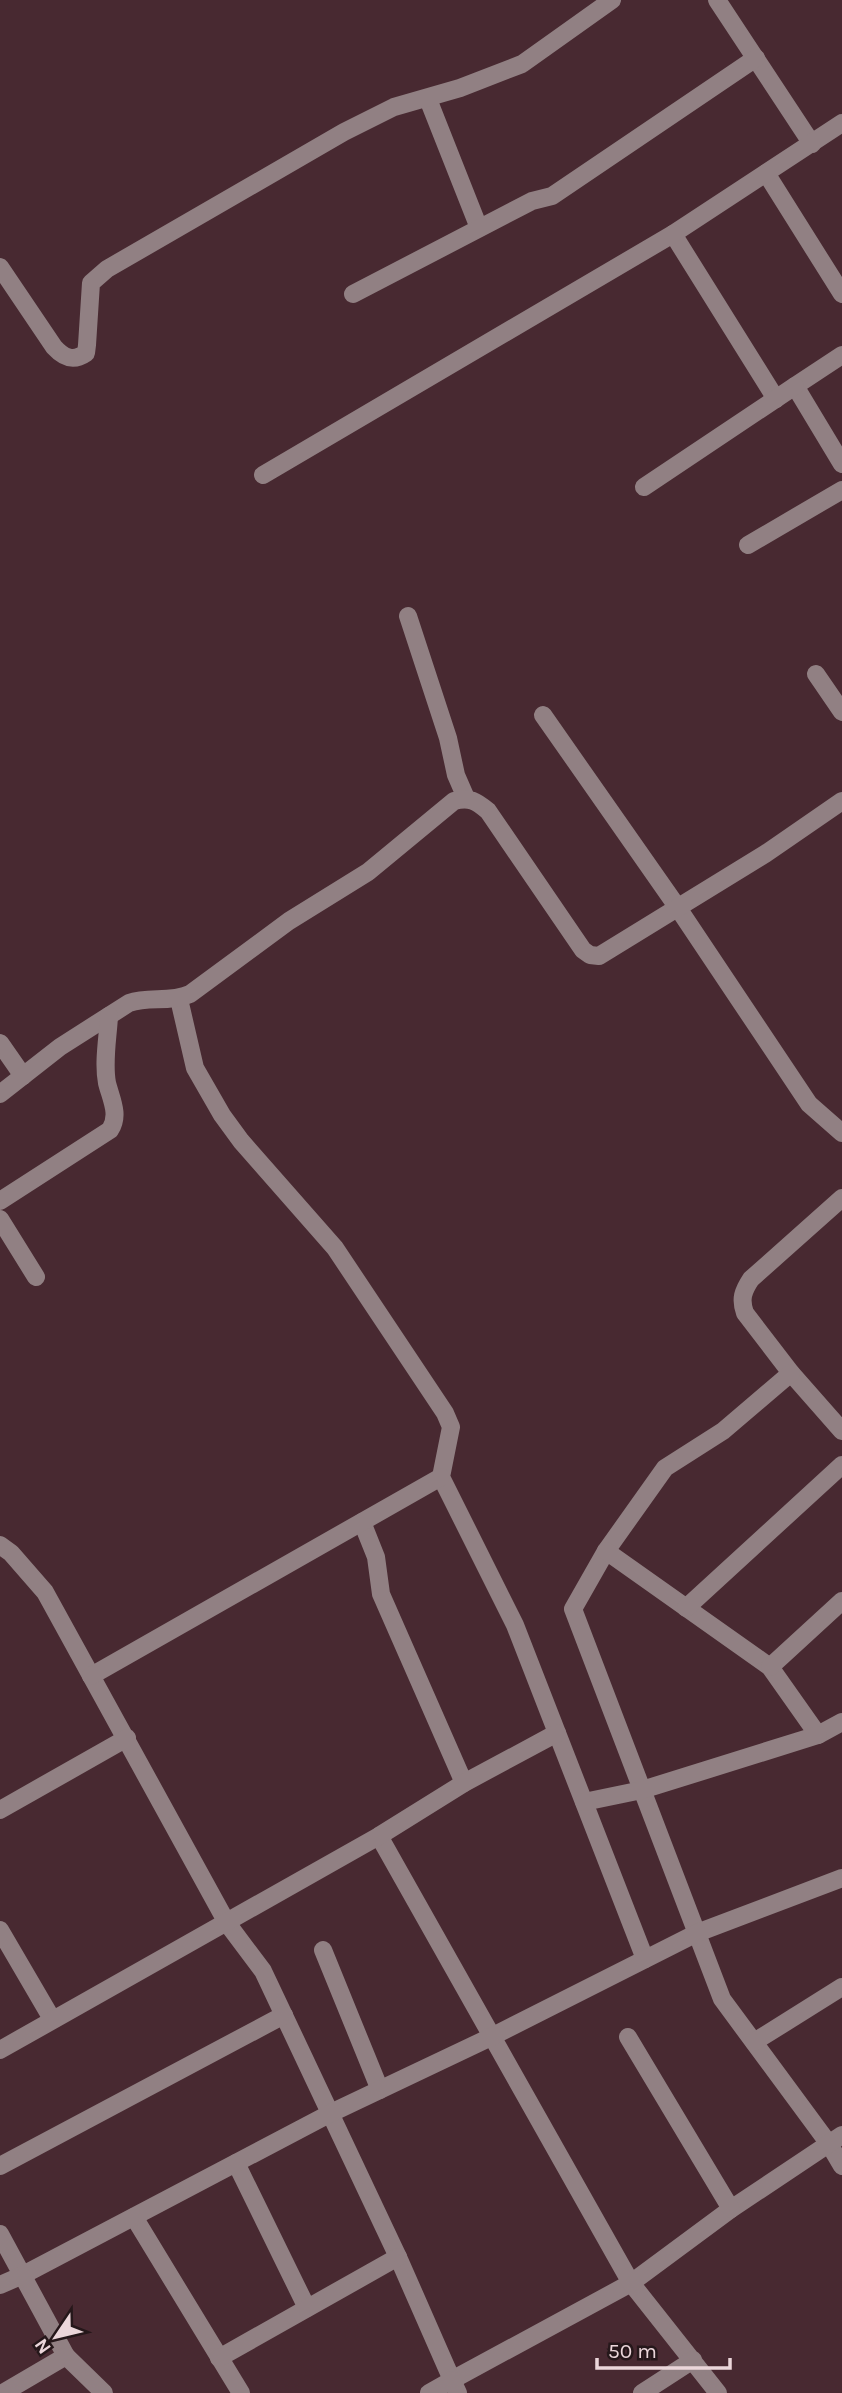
<svg xmlns="http://www.w3.org/2000/svg" width="842" height="2393" viewBox="0 0 842 2393" font-family="Karla,sans-serif">
<style>
.lines{fill:none;stroke-linecap:round;stroke-linejoin:round}
.minor{stroke:#918083;stroke-width:18}
</style>
<rect width="100%" height="100%" fill="#482931"/>
<g class="lines">
<g class="minor">
<polyline points="717,0 812,144"/>
<polyline points="428,99 479,228"/>
<polyline points="766,173 842,294"/>
<path d="M0 267 54 347C64 358 73 362 86 353L87 345 91 283 107 269 344 132 394 107 460 88 522 64 612 0"/>
<polyline points="353,294 532,201 552,196 756,58"/>
<polyline points="842,355 795,386 842,464"/>
<polyline points="776,399 673,234 842,123"/>
<polyline points="263,475 673,234"/>
<polyline points="644,487 795,386"/>
<polyline points="748,545 842,490"/>
<polyline points="408,616 448,738 456,775 466,798"/>
<polyline points="816,674 842,712"/>
<polyline points="543,715 678,908 809,1104 842,1133"/>
<polyline points="179,999 195,1068 222,1115 241,1141 335,1248 445,1413 451,1427 441,1477 515,1625 645,1959"/>
<polyline points="0,1043 23,1076"/>
<path d="M0 1094 60 1047 129 1003C149 996 170 1003 190 994L289 921 368 872 454 801C470 797 476 801 488 811L583 950 590 955 599 956 765 854 842 801"/>
<path d="M842 1198 751 1279C743 1291 740 1299 745 1313L791 1373 842 1431"/>
<path d="M0 1201 110 1130C120 1115 111 1099 107 1083 103 1062 108 1037 109 1016"/>
<polyline points="0,1219 36,1277"/>
<polyline points="791,1373 723,1431 665,1468 606,1551 573,1609 722,1999 829,2144 842,2166"/>
<polyline points="362,1522 376,1557 381,1594 464,1783"/>
<polyline points="0,1545 11,1553 45,1592 227,1923 263,1971 398,2257 452,2380 631,2283 718,2393"/>
<polyline points="606,1551 770,1667 818,1735 842,1722"/>
<polyline points="686,1608 842,1465"/>
<polyline points="770,1667 842,1601"/>
<polyline points="91,1676 441,1477"/>
<polyline points="584,1802 642,1790 818,1735"/>
<polyline points="0,1810 127,1738"/>
<polyline points="379,1836 631,2283 731,2209 842,2135"/>
<polyline points="0,1930 52,2019"/>
<polyline points="323,1950 380,2090"/>
<polyline points="628,2037 731,2209"/>
<polyline points="754,2042 842,1987"/>
<polyline points="0,2050 379,1836 464,1783 557,1733"/>
<polyline points="236,2163 307,2308"/>
<polyline points="0,2166 284,2015"/>
<polyline points="134,2217 241,2393"/>
<polyline points="0,2234 66,2356"/>
<polyline points="0,2285 23,2275 331,2113 493,2036 697,1933 842,1878"/>
<polyline points="219,2358 398,2257"/>
<polyline points="3,2393 66,2356 104,2393"/>
<polyline points="429,2393 452,2380 458,2393"/>
<polyline points="642,2393 693,2360"/>
</g>
</g>
<g transform="translate(56 2337) rotate(235)" stroke="#25171a" stroke-width="5" paint-order="stroke">
<path d="M0-5L12 26L0 18L-12 26Z" fill="#ebd6da"/>
<text y="-10" font-size="19" font-weight="bold" text-anchor="middle" fill="#ebd6da">N</text>
</g>
<path d="M597 2358v10h133v-10" fill="none" stroke="#ebd6da" stroke-width="3.5"/>
<text x="608" y="2358" font-size="21" fill="#ebd6da" stroke="#25171a" stroke-width="5" paint-order="stroke">50 m</text>
</svg>
